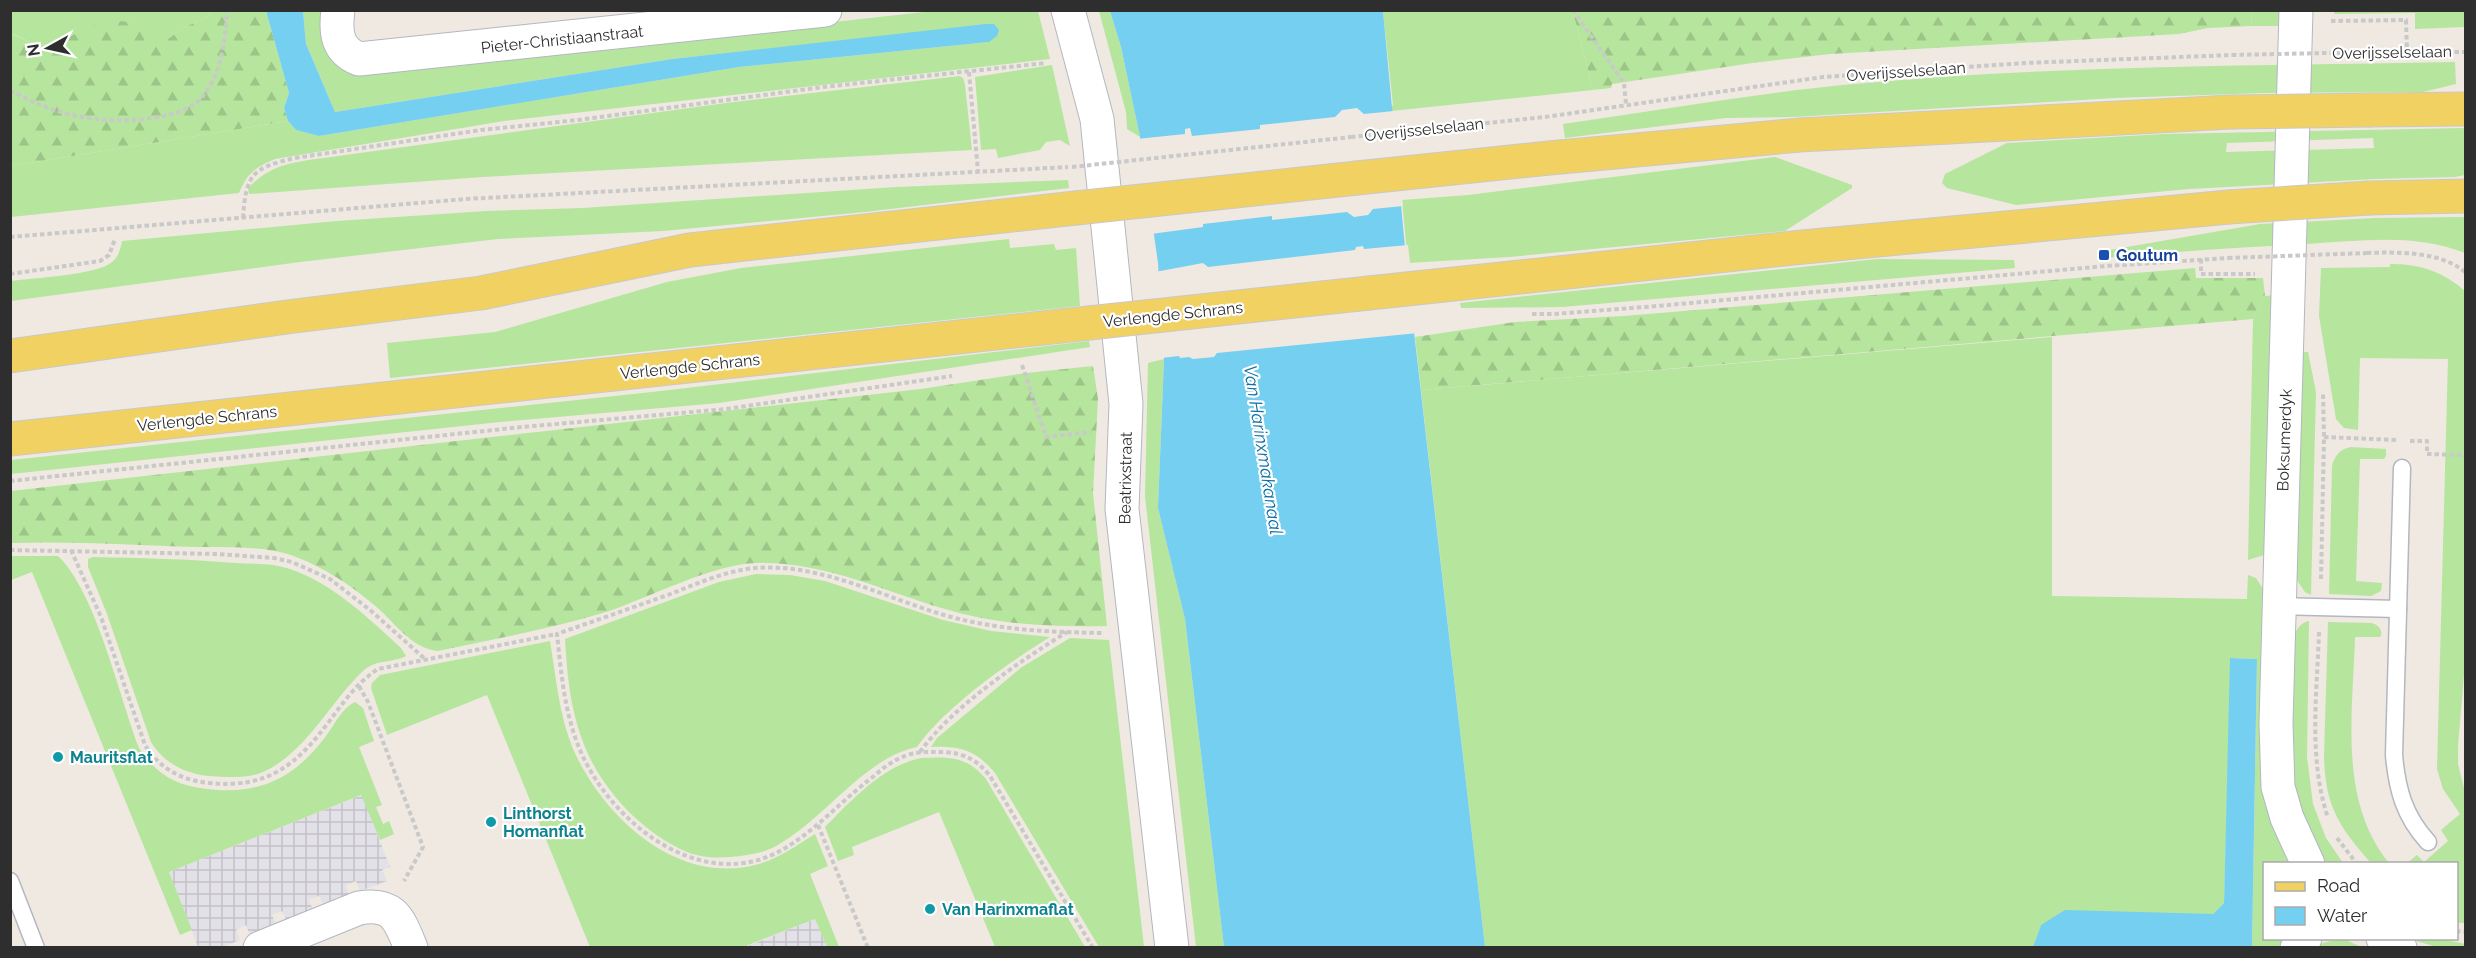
<svg xmlns="http://www.w3.org/2000/svg" width="2476" height="958" viewBox="0 0 2476 958" font-family="Raleway,sans-serif">
<style>
.industrial{fill:url(#industrial-grid)}
.grass{fill:#b6e59e;fill-rule:evenodd}
.forest{fill:url(#forest-firs)}
.water{fill:#75cff0}
.pier{fill:#efe9e1}
.lines{fill:none;stroke-linecap:round;stroke-linejoin:round}
.service-casing{stroke:#b4b7c1;stroke-width:19}
.minor-casing{stroke:#b4b7c1;stroke-width:35}
.primary-casing{stroke:#c9c9c9;stroke-width:35}
.path{stroke:#c9c9c9;stroke-width:4;stroke-dasharray:4.5 3;stroke-linecap:butt}
.service{stroke:#fff;stroke-width:16}
.minor{stroke:#fff;stroke-width:33}
.primary{stroke:#f2d163;stroke-width:33}
.primary-bridge-casing{stroke:#c9c9c9;stroke-width:35;stroke-linecap:butt}
.path-bridge{stroke:#c9c9c9;stroke-width:4;stroke-dasharray:4.5 3;stroke-linecap:butt}
.primary-bridge{stroke:#f2d163;stroke-width:33}
.transit-dot{fill:#1a4fb4;stroke:#fff;stroke-width:2}
.culture-dot{fill:#0f9aa8;stroke:#fff;stroke-width:2}
.labels{text-anchor:middle;stroke-width:4.5;stroke-linejoin:round;paint-order:stroke}
.street-label{font-size:16px;fill:#2e2e2e;stroke:#fff}
.transit-label{font-size:16px;font-weight:bold;fill:#164399;stroke:#fff;text-anchor:start}
.culture-label{font-size:16px;font-weight:bold;fill:#0d838f;stroke:#fff;text-anchor:start}
.water-label{font-size:18px;font-style:italic;fill:#0d6fa3;stroke:#fff}
</style>
<defs>
<pattern id="industrial-grid" width="8" height="8" patternUnits="userSpaceOnUse" patternTransform="scale(1.5)"><rect width="8" height="8" fill="#e3e1e8"/><path d="M0 4h8M4 0v8" fill="none" stroke="#c3c1c7"/></pattern>
<pattern id="forest-firs" width="22" height="20" patternUnits="userSpaceOnUse" patternTransform="scale(1.5)"><rect width="22" height="20" fill="#b6e59e"/><path d="M5 1l3.5 6h-7zM16 11l3.5 6h-7z" fill="#9dc588"/></pattern>
</defs>
<rect width="100%" height="100%" fill="#efe9e1"/>
<g class="industrial">
<polygon points="362,795 390,867 382,870 387,881 360,891 356,881 346,885 349,896 324,906 319,896 309,900 313,910 287,921 282,911 272,915 276,925 250,936 246,925 236,930 240,940 221,948 198,947 169,872"/>
<polygon points="815,919 827,947 743,948"/>
</g>
<g class="grass">
<path d="M942 10 1038 11 1050 59 504 121 275 159C255 168 248 172 239 193L11 217V166L288 121 296 130 319 136 739 67 989 42 994 24 672 59 335 112 306 44 303 11H323C328 40 325 72 363 74Z"/>
<polygon points="2335,10 2465,11 2465,27 2415,29 2415,13 2334,14"/>
<polygon points="10,11 213,11 207,17 185,27 164,43 130,22 78,32 54,46 32,43 11,33"/>
<polygon points="1099,11 1110,11 1121,47 1140,137 1127,129 1126,112"/>
<polygon points="1383,11 1590,11 1573,12 1593,90 1391,111 1391,106 1393,105"/>
<polygon points="2252,11 2283,11 2282,26 2251,26"/>
<path d="M2455 62 2456 84 2423 92 2265 93 2115 98 1794 117 1726 118 1565 138 1563 124C1660 110 1756 93 1854 84 2054 65 2255 66 2455 62Z"/>
<polygon points="1052,65 1070,146 1060,140 1046,142 1040,150 998,158 996,149 981,150 975,77"/>
<path d="M960 76 963 78 965 85 972 150 483 177 249 194 248 188C275 160 301 162 338 156L726 103Z"/>
<path d="M2465 128V175L2455 177 2375 179 2189 189 2016 205 1947 188 1942 183 1945 174 2007 143 2164 134ZM2373 138 2374 148 2226 152 2227 143Z"/>
<polygon points="1775,157 1852,185 1852,188 1785,231 1509,257 1408,263 1402,200 1468,195"/>
<path d="M1068 180 1069 188 865 212 663 231 498 239 300 262 11 301V281C32 278 98 275 112 262 118 258 121 248 122 241L337 221 486 211 582 208 896 187Z"/>
<path d="M2461 217H2465V253C2413 233 2362 241 2307 244 2239 247 2172 252 2105 258L2104 251 2260 224 2375 218Z"/>
<polygon points="1009,239 1010,248 1054,244 1056,250 1076,248 1080,306 390,378 387,343 495,332 667,282 741,268"/>
<polygon points="1877,259 2014,260 2015,268 1562,307 1461,308 1460,303"/>
<path d="M2390 264C2418 263 2444 272 2465 291L2466 651 2458 746V764L2466 796 2465 923H2457L2456 864 2407 863 2417 855 2424 862 2448 841 2441 830 2460 814 2443 789 2437 769 2448 359 2360 358 2358 430 2344 428 2336 419 2319 316 2321 268 2390 267Z"/>
<polygon points="2275,295 2268,547 2264,555 2248,560 2253,319 2265,296"/>
<polygon points="2052,337 2052,596 2247,599 2248,575 2256,578 2265,592 2266,792 2275,832 2290,863 2264,864 2264,938 2288,939 2282,947 2252,947 2257,659 2231,658 2224,903 2213,914 2169,914 2041,925 2033,948 1485,947 1421,390"/>
<polygon points="1089,341 1090,347 719,403 500,422 11,474 11,460 643,393"/>
<polygon points="2301,352 2308,352 2316,392 2311,595 2305,592 2294,576"/>
<polygon points="1164,359 1158,508 1185,619 1224,947 1196,947 1145,496 1148,363"/>
<path d="M2351 447 2386 449V456L2384 459H2360L2356 581 2382 583 2381 591 2371 596 2329 594 2332 466C2335 455 2340 449 2351 447Z"/>
<path d="M11 556H58C96 592 119 696 139 748 156 774 176 786 207 789 259 795 294 779 326 736 334 725 342 708 355 702L363 708 374 741 359 747 382 805 376 807 383 824 389 821 394 834 380 840 361 795 169 872 192 930 180 935 32 572 11 580Z"/>
<path d="M93 557C140 558 188 559 235 563 254 564 273 563 290 569 334 584 368 618 401 648L406 656C393 663 376 659 363 671 330 702 306 753 263 772 247 779 226 777 208 776 184 773 164 763 151 742L107 614 88 567V559Z"/>
<path d="M756 574 790 575 825 581 943 620 991 631 1050 637C1008 663 945 707 917 747 864 758 824 820 776 846 766 852 753 854 741 856 723 858 704 859 687 852 642 833 600 788 583 742 570 708 567 674 565 639L719 582Z"/>
<path d="M2309 621 2307 757 2313 804 2326 838 2343 863H2324L2298 805 2291 759 2293 637C2296 630 2301 622 2309 621Z"/>
<path d="M2328 622 2371 623C2378 624 2384 631 2380 637H2355C2353 713 2338 800 2389 863H2371C2339 827 2325 806 2324 756Z"/>
<path d="M1070 638 1109 640 1144 947H1099L995 773C976 750 960 746 931 747L937 738 1022 667Z"/>
<path d="M550 641C556 677 559 715 573 749 604 818 678 887 759 864 780 858 797 845 815 834L828 866 810 874 839 947H827L815 919 743 947H590L487 695 387 735 371 688 372 683 380 675Z"/>
<path d="M921 758C949 757 967 756 986 779L1085 947H995L939 812 852 847 854 855 838 861 825 827C852 800 882 766 921 758Z"/>
<polygon points="2410,939 2442,939 2465,944 2465,947 2436,947"/>
<path d="M2346 940 2361 947 2315 948C2323 940 2335 941 2346 940Z"/>
</g>
<g class="forest">
<polygon points="1590,10 2252,10 2252,11 2251,26 2208,28 2179,34 1830,54 1752,63 1612,84 1611,88 1593,90 1573,12"/>
<polygon points="213,11 266,11 289,93 284,108 288,121 11,166 10,33 32,43 54,46 78,32 106,20 130,22 164,42 185,27 207,17"/>
<polygon points="2195,268 2196,278 2263,278 2265,296 2253,319 1421,390 1415,337 1515,322 1624,316"/>
<path d="M1093 366 1098 399 1093 493 1107 626C1052 627 998 625 945 609 883 591 823 561 757 563 712 564 649 598 606 612 551 629 494 639 438 651 411 649 393 620 373 604 349 584 325 568 296 557 266 545 228 548 197 547 135 545 72 541 11 543V491L921 389 1026 373Z"/>
</g>
<g class="water">
<polygon points="266,11 303,11 306,44 335,112 672,59 986,24 994,24 999,30 997,36 989,42 739,67 319,136 296,130 288,121 284,108 289,93"/>
<polygon points="1110,11 1383,11 1408,280 1485,947 1224,947 1185,619 1158,508 1164,359 1158,263 1140,137 1121,47"/>
<polygon points="2230,658 2257,659 2252,947 2033,947 2041,925 2065,910 2213,914 2224,903"/>
</g>
<g class="pier">
<polygon points="1357,108 1364,114 1394,111 1403,206 1373,209 1368,215 1354,217 1347,212 1272,220 1272,216 1203,224 1203,227 1151,234 1137,139 1185,134 1185,129 1190,128 1192,136 1260,129 1260,125 1335,117 1342,110"/>
<polygon points="1408,245 1418,333 1217,353 1214,357 1193,359 1189,357 1180,358 1179,356 1161,358 1155,272 1203,263 1208,267 1355,250 1356,247 1363,246 1364,249"/>
</g>
<g class="lines">
<defs>
<g id="service">
<path d="M2402 468 2394 755C2397 789 2404 816 2428 842"/>
<polyline points="2280,606 2398,609"/>
<polyline points="10,881 36,948"/>
</g>
<g id="minor">
<path d="M338 10C335 33 337 50 359 59L825 10"/>
<polyline points="1068,10 1097,119 1126,404 1122,509 1172,948"/>
<polyline points="2296,10 2276,723 2278,787 2287,818 2308,864"/>
<polyline points="2383,938 2400,948"/>
<path d="M260 948 359 908C394 902 399 919 411 948"/>
<polyline points="2297,948 2305,938"/>
</g>
<g id="primary">
<polyline points="2371,110 2466,109"/>
<polyline points="1357,178 1549,158 1800,135 2231,112"/>
<polyline points="2369,198 2466,196"/>
<polyline points="1369,293 1803,247 2229,207"/>
<polyline points="10,356 287,317 481,293 690,250 1076,208"/>
<polyline points="10,439 1089,323"/>
</g>
</defs>
<use href="#service" class="service-casing"/>
<use href="#minor" class="minor-casing"/>
<use href="#primary" class="primary-casing"/>
<g class="path">
<polyline points="1573,10 1624,83 1626,104"/>
<polyline points="2331,21 2406,20 2407,52"/>
<polyline points="2372,52 2466,52"/>
<polyline points="969,72 978,171"/>
<path d="M10 90C55 116 101 125 152 118 170 115 189 112 202 97 222 74 225 40 227 10"/>
<polyline points="1351,137 1545,117 1823,77 2025,63 2232,55"/>
<path d="M243 218C246 174 252 168 295 158L481 130 578 120 823 87 1046 63"/>
<polyline points="10,237 466,199 1068,167"/>
<path d="M2367 253C2397 252 2442 251 2466 273"/>
<polyline points="2201,259 2201,274 2255,274"/>
<polyline points="10,274 100,261 109,255 115,239"/>
<polyline points="1532,314 1554,314 1657,306 2106,266 2228,258"/>
<polyline points="1022,365 1046,437 1091,432"/>
<polyline points="2324,437 2396,440"/>
<polyline points="2410,441 2427,441 2427,454 2466,455"/>
<polyline points="10,481 522,427 726,409 952,376"/>
<polyline points="10,550 216,554 274,558 292,562 330,579 370,610 425,659"/>
<path d="M71 550 101 617 145 745C160 769 181 780 209 783 268 789 297 765 331 719 344 701 359 681 378 669L557 634"/>
<polyline points="2321,579 2324,437 2323,392"/>
<path d="M2319 632C2317 694 2308 758 2328 818"/>
<polyline points="359,686 368,702 423,847 404,881"/>
<path d="M920 752C953 706 1019 662 1067 632"/>
<polyline points="818,825 868,948"/>
<polyline points="2337,838 2357,864"/>
<polyline points="2456,931 2466,932"/>
<path d="M1093 948 990 776C978 761 965 753 944 752 932 752 920 751 908 755 895 759 884 767 874 776 842 800 814 833 778 852 697 894 606 818 578 745 564 709 561 671 557 634 594 621 631 608 668 595 696 584 725 571 755 568 820 563 883 597 944 615 996 630 1048 632 1102 633"/>
</g>
<use href="#service" class="service"/>
<use href="#minor" class="minor"/>
<use href="#primary" class="primary"/>
<defs>
<g id="primary-bridge">
<polyline points="2231,112 2371,110"/>
<polyline points="2229,207 2369,198"/>
<polyline points="1076,208 1357,178"/>
<polyline points="1089,323 1369,293"/>
</g>
</defs>
<use href="#primary-bridge" class="primary-bridge-casing"/>
<g class="path-bridge">
<polyline points="2232,55 2372,52"/>
<polyline points="1072,167 1351,137"/>
<polyline points="2228,258 2367,253"/>
</g>
<use href="#primary-bridge" class="primary-bridge"/>
</g>
<rect class="transit-dot" x="2098" y="249" width="12" height="12" rx="3"/>
<g class="culture-dot">
<circle cx="58" cy="757" r="6"/>
<circle cx="491" cy="822" r="6"/>
<circle cx="930" cy="909" r="6"/>
</g>
<g class="labels">
<g class="street-label">
<text transform="translate(562 39) rotate(-6)" y="6">Pieter-Christiaanstraat</text>
<text transform="translate(2392 52) rotate(-1)" y="6">Overijsselselaan</text>
<text transform="translate(1906 71) rotate(-4)" y="6">Overijsselselaan</text>
<text transform="translate(1424 129) rotate(-6)" y="6">Overijsselselaan</text>
<text transform="translate(1173 314) rotate(-6)" y="6">Verlengde Schrans</text>
<text transform="translate(690 366) rotate(-6)" y="6">Verlengde Schrans</text>
<text transform="translate(207 418) rotate(-6)" y="6">Verlengde Schrans</text>
<text transform="translate(2284 440) rotate(-88)" y="6">Boksumerdyk</text>
<text transform="translate(1125 478) rotate(-89)" y="6">Beatrixstraat</text>
</g>
<g class="transit-label">
<text x="2116" y="261">Goutum</text>
</g>
<g class="culture-label">
<text x="70" y="763">Mauritsflat</text>
<text x="503" y="819">Linthorst<tspan x="503" dy="18">Homanflat</tspan></text>
<text x="942" y="915">Van Harinxmaflat</text>
</g>
<g class="water-label">
<text transform="translate(1263 450) rotate(81)" y="6">Van Harinxmakanaal</text>
</g>
</g>
<rect width="2476" height="958" fill="none" stroke="#2e2e2e" stroke-width="24"/>
<rect x="2263" y="862" width="195" height="78" fill="#ffffff" stroke="#ababab" stroke-width="1.5"/>
<rect x="2275" y="882" width="30" height="9" fill="#f2d163" stroke="#ababab" stroke-width="1.5"/>
<text x="2317" y="892" font-size="18" fill="#2e2e2e">Road</text>
<rect x="2275" y="907" width="30" height="18" fill="#75cff0" stroke="#ababab" stroke-width="1.5"/>
<text x="2317" y="922" font-size="18" fill="#2e2e2e">Water</text>
<g transform="translate(48 48) rotate(262)" stroke="#ffffff" stroke-width="4.5" paint-order="stroke">
<path d="M0-4.5L10 22L0 15L-10 22Z" fill="#2e2e2e"/>
<text y="-9" font-size="16" font-weight="bold" text-anchor="middle" fill="#2e2e2e">N</text>
</g>
</svg>
